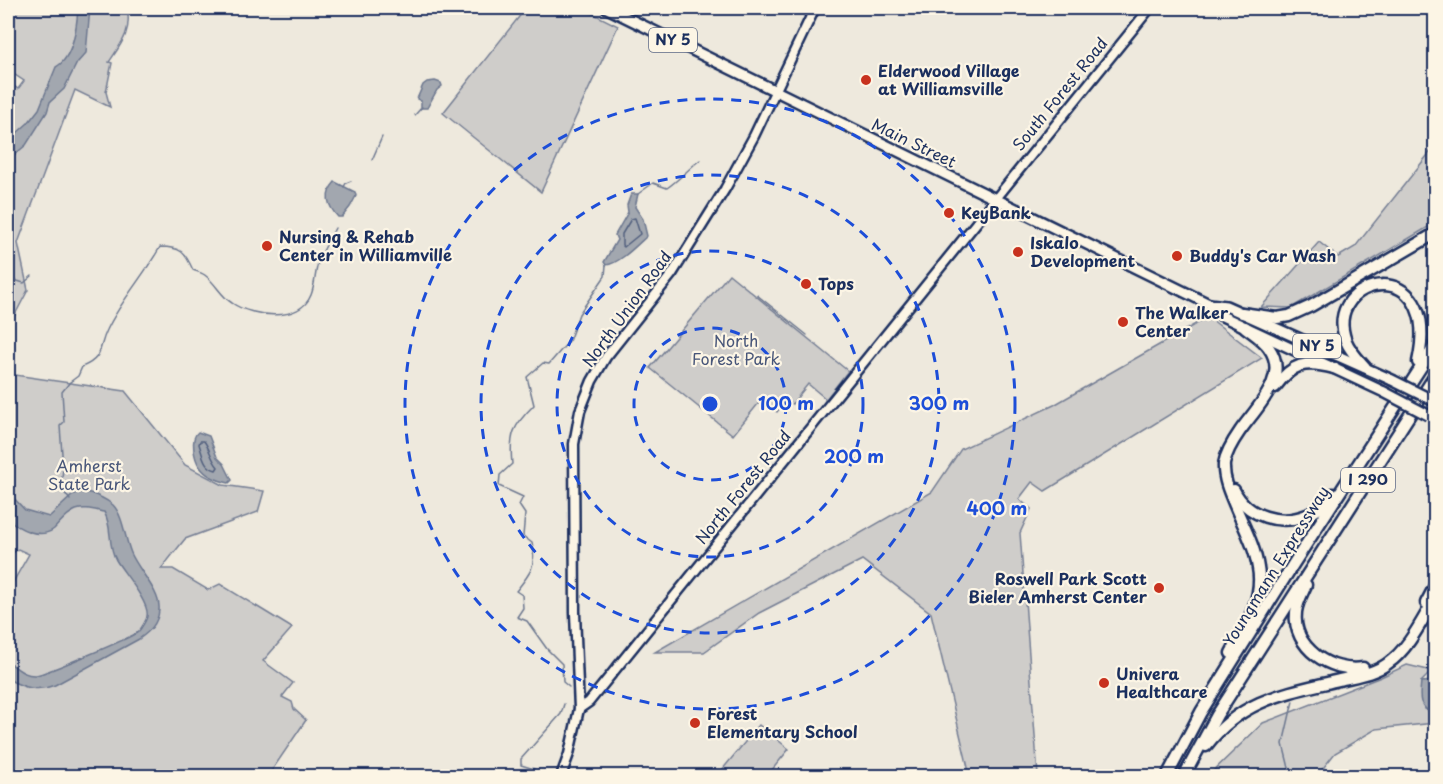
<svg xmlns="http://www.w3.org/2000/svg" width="1443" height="784" viewBox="0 0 1443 784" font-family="'Playpen Sans',sans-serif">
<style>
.green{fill:#cfcdca;stroke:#757e94;stroke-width:1.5}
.water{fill:#a2a7af;stroke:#6c778f;stroke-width:1.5}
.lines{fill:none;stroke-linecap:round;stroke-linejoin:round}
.shore{stroke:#515f7e;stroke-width:1.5}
.stream{stroke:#6c778f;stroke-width:1.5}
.secondary-casing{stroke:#1b2f5e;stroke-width:13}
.primary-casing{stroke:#1b2f5e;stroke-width:14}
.highway-casing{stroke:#1b2f5e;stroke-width:15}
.secondary{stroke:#fcf5e5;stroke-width:8}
.primary{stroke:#fcf5e5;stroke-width:9}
.highway{stroke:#fcf5e5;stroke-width:10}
.primary-bridge-casing{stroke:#1b2f5e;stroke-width:14;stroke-linecap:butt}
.primary-bridge{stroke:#fcf5e5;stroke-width:9}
.ring{fill:none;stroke:#1d4ed8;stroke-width:3;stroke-dasharray:10 8}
.poi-dot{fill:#c8321e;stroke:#fcf5e5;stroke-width:2}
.labels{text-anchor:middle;stroke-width:4.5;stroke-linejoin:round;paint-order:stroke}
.shield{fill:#fcf5e5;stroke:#5e6a86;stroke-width:1.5}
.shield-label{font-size:15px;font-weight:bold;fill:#1b2f5e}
.poi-label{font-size:16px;font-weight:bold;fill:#1b2f5e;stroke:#fcf5e5;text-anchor:start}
.street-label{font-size:16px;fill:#1b2f5e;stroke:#fcf5e5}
.park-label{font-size:16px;fill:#485679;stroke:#fcf5e5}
.centre{fill:#1d4ed8;stroke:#fcf5e5;stroke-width:3}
.ring-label{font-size:18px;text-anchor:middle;font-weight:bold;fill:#1d4ed8;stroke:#fcf5e5;stroke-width:4.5;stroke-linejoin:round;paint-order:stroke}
</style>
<rect width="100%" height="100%" fill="#eee9dd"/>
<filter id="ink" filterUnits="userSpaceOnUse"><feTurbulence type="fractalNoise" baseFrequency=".0167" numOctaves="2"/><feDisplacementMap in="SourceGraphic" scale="12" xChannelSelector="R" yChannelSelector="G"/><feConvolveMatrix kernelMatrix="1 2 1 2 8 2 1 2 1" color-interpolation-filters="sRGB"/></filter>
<g filter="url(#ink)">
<g class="green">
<path d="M8 8H127C132 31 122 43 109 62L112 63 106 92 110 107 75 90 18 243 28 290 8 328V82L18 89 24 81 9 71 8 73Z"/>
<polygon points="526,8 569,8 578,12 584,9 618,26 541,192 443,113"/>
<polygon points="1435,146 1435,223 1291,308 1261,307 1319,242 1338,257 1355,247"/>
<polygon points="729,274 848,371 826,399 808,384 792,404 786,400 777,412 762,399 733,435 650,368"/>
<polygon points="1208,317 1262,358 1045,491 1032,482 1019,499 1031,509 1020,533 1038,776 970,776 931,613 862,560 759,613 704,652 655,652 932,492 961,449 1054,405"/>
<polygon points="8,374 125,391 185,465 223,485 264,491 258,512 185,539 161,569 173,569 208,590 220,584 292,628 263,661 293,683 282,697 292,702 294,709 306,720 268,776 8,776 8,591 29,554 18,549 8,557"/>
<polygon points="1407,665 1432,671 1421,682 1425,709 1435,715 1435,723 1376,729 1335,753 1317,776 1208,776 1263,723 1381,677"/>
<polygon points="759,725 789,749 767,776 717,776"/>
</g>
<g class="water">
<path d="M78 8H90L86 53 77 63 64 89 50 102 47 112 26 145 8 160V141L28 123 39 109 56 67C73 58 77 25 78 8Z"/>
<polygon points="435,81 441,83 442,86 437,90 427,108 421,108 421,101 417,99 423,85 427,82"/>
<path d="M335 182 355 192 356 196 350 207 342 217H338C327 205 324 194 335 182Z"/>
<path d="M631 194H638L635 207 643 219 647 236C637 245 619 264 606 265L604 262 617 240 615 235 628 212 627 205Z"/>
<path d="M198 432 209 436 217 457 224 464 232 480 229 483C220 481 206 476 200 467 194 459 190 438 198 432Z"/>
<path d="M84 491C94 494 105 498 113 505 123 515 125 539 131 553 138 570 161 592 159 610 158 624 149 632 139 639L55 685C38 692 24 688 8 679V662C17 667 23 676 36 675 44 674 133 637 138 632 141 629 147 619 147 616 150 603 123 572 116 560 107 544 113 527 104 512 94 510 85 507 76 510 66 514 61 522 54 529 40 540 18 529 8 518V492L25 510 49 517 74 494Z"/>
<path d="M1435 681H1436L1435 715C1418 706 1419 699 1421 682Z"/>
</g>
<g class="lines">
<g class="shore">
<polygon points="635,218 640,234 624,247 622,245 622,234 631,219"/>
<path d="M200 441H204C210 449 211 459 218 467L216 470C204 467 203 456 199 444Z"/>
</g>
<g class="stream">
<polyline points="415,115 422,107"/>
<polyline points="372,160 382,137"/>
<polyline points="344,187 346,183 351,181"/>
<path d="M638 194 653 183 667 188C680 179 688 169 700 160"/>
<polyline points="321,255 335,228"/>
<polyline points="8,282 14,280 24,283 32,276"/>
<polyline points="757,295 807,335"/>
<path d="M70 500 61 488 63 468 60 426 64 422 62 392 70 382 78 376 82 367C104 358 98 348 107 330 121 300 144 276 160 247 181 247 185 252 193 270 197 272 203 273 206 276 216 284 221 296 232 303 252 317 300 323 311 295 315 285 315 273 318 263"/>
<path d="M569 687 563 682 562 664 547 649 527 621 517 617 523 608 522 595 516 591C530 574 537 566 532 543L523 536 525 514 519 505 523 497 499 486 500 475 512 464C509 434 513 426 534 405L527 377 543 363 549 364 569 341 579 314 605 276 606 265"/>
<polyline points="541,776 534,769 521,765 521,759 561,714 564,704"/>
<polyline points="1286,776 1289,768 1283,744 1293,701"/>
</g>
<defs>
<g id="secondary">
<polyline points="579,709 589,702 1150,8"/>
<polyline points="561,776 569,754 579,709 575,613 574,444 580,411 592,381 606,357 672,274 725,189 754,136 815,8"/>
</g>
<g id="primary">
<polyline points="607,8 1209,304 1222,316 1384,392"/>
<polyline points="1209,304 1226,306 1392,380"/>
</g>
<g id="highway">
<polyline points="1242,313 1277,318 1289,316 1311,306 1436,233"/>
<path d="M1365 367C1358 359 1350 351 1346 341 1321 275 1443 251 1418 362"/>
<path d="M1275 387C1293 363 1305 360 1334 368"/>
<path d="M1234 490C1247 517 1280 526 1307 515 1318 511 1326 502 1333 494"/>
<path d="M1306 585C1302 594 1297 603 1296 612 1292 648 1331 673 1363 668"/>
<polyline points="1426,603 1436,584"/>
<path d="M1231 653C1245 627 1264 598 1258 568 1255 547 1244 527 1236 508 1230 494 1223 479 1224 464 1226 452 1233 441 1240 431 1256 408 1290 377 1269 348 1263 339 1254 334 1245 327"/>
<path d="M1206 746C1242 699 1286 693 1339 680 1355 676 1373 674 1387 664 1409 649 1422 620 1436 597"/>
<polyline points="1167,776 1201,712 1294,563 1436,344"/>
<polyline points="1184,776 1217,715 1436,374"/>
</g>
</defs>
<use href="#secondary" class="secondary-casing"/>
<use href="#primary" class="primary-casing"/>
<use href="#highway" class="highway-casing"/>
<use href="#secondary" class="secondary"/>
<use href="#primary" class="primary"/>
<use href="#highway" class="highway"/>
<defs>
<g id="primary-bridge">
<polyline points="1392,380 1436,402"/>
<polyline points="1384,392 1428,415"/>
</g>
</defs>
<use href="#primary-bridge" class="primary-bridge-casing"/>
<use href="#primary-bridge" class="primary-bridge"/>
</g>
</g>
<g class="ring">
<circle cx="710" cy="404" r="76"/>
<circle cx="710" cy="404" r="153"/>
<circle cx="710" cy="404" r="229"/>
<circle cx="710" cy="404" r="305"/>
</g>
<g class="poi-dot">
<circle cx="866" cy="80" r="6"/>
<circle cx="949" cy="213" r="6"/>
<circle cx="267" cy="246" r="6"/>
<circle cx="1018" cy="252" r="6"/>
<circle cx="1177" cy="256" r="6"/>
<circle cx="806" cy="284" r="6"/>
<circle cx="1123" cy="322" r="6"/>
<circle cx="1159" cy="588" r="6"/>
<circle cx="1104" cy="683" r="6"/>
<circle cx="695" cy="723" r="6"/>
</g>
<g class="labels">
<g class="shield">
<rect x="649" y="28" width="48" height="24" rx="4.5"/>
<rect x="1293" y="334" width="48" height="24" rx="4.5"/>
<rect x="1341" y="468" width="54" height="24" rx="4.5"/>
</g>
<g class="shield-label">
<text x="673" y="45">NY 5</text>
<text x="1317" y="351">NY 5</text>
<text x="1368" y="485">I 290</text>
</g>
<g class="poi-label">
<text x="878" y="77">Elderwood Village<tspan x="878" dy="18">at Williamsville</tspan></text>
<text x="961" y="219">KeyBank</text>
<text x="279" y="243">Nursing &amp; Rehab<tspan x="279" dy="18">Center in Williamville</tspan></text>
<text x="1030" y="249">Iskalo<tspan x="1030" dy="18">Development</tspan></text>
<text x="1189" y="262">Buddy's Car Wash</text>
<text x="818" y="290">Tops</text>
<text x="1135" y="319">The Walker<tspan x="1135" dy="18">Center</tspan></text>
<text x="1147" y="585" text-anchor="end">Roswell Park Scott<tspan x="1147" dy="18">Bieler Amherst Center</tspan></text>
<text x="1116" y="680">Univera<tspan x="1116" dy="18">Healthcare</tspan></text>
<text x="707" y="720">Forest<tspan x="707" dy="18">Elementary School</tspan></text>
</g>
<g class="street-label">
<text transform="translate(1060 94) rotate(-51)" y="6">South Forest Road</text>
<text transform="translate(914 143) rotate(26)" y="6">Main Street</text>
<text transform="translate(627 309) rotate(-54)" y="6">North Union Road</text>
<text transform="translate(743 487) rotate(-51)" y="6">North Forest Road</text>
<text transform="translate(1276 566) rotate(-58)" y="6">Youngmann Expressway</text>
</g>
<g class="park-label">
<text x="736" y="347">North<tspan x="736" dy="18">Forest Park</tspan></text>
<text x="89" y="472">Amherst<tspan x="89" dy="18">State Park</tspan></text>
</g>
</g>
<circle cx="710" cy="404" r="9" class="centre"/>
<g class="ring-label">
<text x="786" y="410">100 m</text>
<text x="939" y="410">300 m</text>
<text x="854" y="463">200 m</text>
<text x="997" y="515">400 m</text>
</g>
<rect width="1443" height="784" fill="none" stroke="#fcf5e5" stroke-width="30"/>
<rect x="15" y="15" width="1413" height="754" fill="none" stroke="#1b2f5e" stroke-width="2" filter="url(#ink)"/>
</svg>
